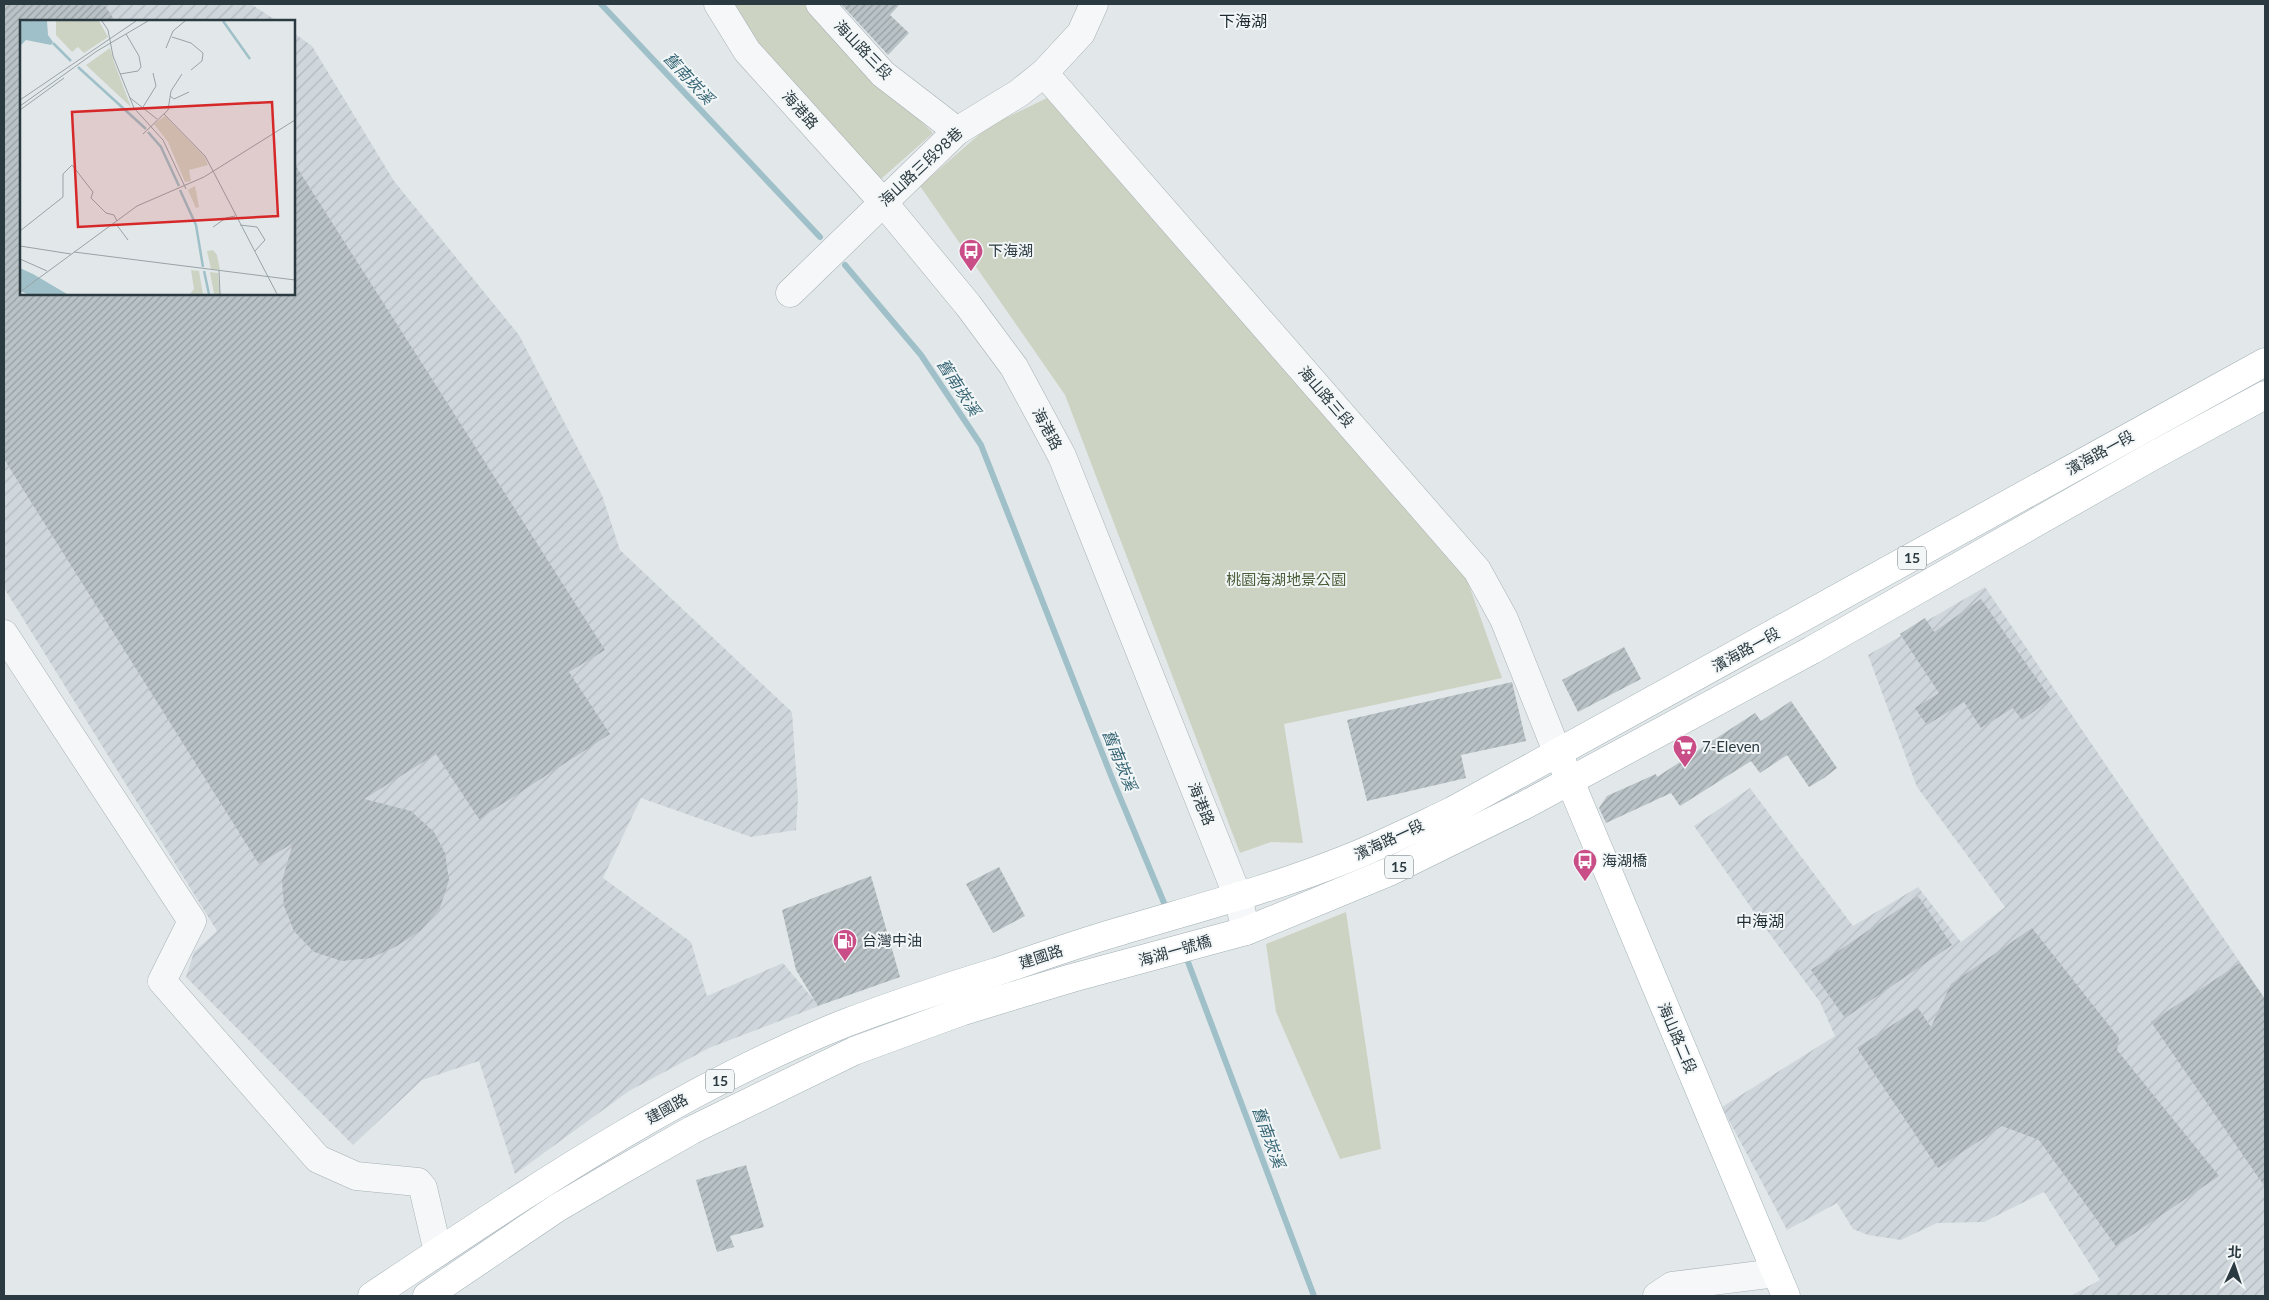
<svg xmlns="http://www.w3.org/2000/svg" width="2269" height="1300" viewBox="0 0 2269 1300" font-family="Lato,'Noto Sans TC',sans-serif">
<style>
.industrial{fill:url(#industrial-furrows)}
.park{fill:#cdd3c3}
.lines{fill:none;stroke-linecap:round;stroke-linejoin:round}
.stream{stroke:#9fc0c8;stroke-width:6}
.building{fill:url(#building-hatch)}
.minor-casing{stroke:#a7b0b4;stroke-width:29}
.major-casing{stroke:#a2b0b5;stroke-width:29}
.minor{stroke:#f5f7f8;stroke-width:28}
.major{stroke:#fff;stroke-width:28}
.labels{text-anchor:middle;stroke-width:4;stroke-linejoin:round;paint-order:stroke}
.shield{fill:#f2f6f7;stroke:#677278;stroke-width:1}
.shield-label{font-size:14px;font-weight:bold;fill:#2b3a41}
.street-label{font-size:15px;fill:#2b3a41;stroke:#f2f6f7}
.poi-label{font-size:15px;fill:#2b3a41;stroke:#f2f6f7;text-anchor:start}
.park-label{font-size:15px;fill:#4b5c38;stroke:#f2f6f7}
.neighbourhood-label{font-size:16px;fill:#1d2b32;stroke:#f2f6f7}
.water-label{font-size:16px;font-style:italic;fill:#366574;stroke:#f2f6f7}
.inset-river{fill:none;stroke:#9fc0c8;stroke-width:2.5}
.inset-road{fill:none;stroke:#99a2a6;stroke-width:1}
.view{fill:#d62828;fill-opacity:0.15;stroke:#d62828;stroke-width:2.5}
.inset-edge{fill:none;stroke:#2b3a41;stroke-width:2.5}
</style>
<defs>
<pattern id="industrial-furrows" width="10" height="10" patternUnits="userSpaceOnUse" patternTransform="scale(1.25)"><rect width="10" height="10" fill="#d0d7dc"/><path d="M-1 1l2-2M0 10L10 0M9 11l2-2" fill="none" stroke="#b3b9be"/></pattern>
<pattern id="building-hatch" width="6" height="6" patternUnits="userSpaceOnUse" patternTransform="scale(1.25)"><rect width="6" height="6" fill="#b9c2c6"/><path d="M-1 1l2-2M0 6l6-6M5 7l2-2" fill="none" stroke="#979fa2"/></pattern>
</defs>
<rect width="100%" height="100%" fill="#e2e8ea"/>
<g class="industrial">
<polygon points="4,4 251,4 277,21 21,21 21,294 294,294 294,33 312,46 394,181 519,335 602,495 620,550 792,712 798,799 796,830 751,837 641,798 603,878 691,942 707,996 783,963 819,1006 709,1048 629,1091 515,1174 479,1061 422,1080 353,1145 186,977 194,952 217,931 4,588"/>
<polygon points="1985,587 2265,999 2265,1296 2070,1296 2100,1280 2044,1192 1984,1222 1937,1223 1901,1240 1868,1235 1853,1229 1837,1203 1787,1230 1722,1107 1835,1036 1820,1002 1766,929 1694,826 1750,788 1853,926 1918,887 1961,942 2005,907 1917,787 1868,655"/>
</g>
<g class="park">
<polygon points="733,4 804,4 933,133 881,179 746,36"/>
<polygon points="1047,98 1464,571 1502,678 1284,724 1303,843 1271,842 1240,853 1065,395 920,186 989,126"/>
<polygon points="1346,912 1381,1149 1340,1159 1276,1012 1266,944"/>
</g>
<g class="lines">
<g class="stream">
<polyline points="601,4 820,237"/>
<polyline points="845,265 921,355 981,445 1112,778 1167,910"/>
<polyline points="1185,954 1314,1296"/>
</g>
</g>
<g class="building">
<polygon points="4,4 104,4 115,21 21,21 21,294 294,294 294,163 605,650 569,672 610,734 479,819 436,754 364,799 411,811 434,832 445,853 449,880 440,908 421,930 397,946 371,958 342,961 314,952 294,931 284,906 282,881 293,843 259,864 4,459"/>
<polygon points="841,4 900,4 890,15 909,33 888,55"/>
<polygon points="1981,599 2051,699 2022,720 2013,708 1981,728 1964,702 1927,725 1915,708 1939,693 1900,634 1925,618 1934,632"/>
<polygon points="1624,647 1641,679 1578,712 1562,680"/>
<polygon points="1512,682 1526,741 1461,755 1466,778 1367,801 1347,720"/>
<polygon points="1791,701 1837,768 1824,778 1809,787 1787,755 1760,773 1751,761 1680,806 1671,793 1606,823 1599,808 1607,796 1656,774 1657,777 1755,713 1761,721"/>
<polygon points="999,867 1025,916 993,933 966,884"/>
<polygon points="871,876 900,977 818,1006 796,970 782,910"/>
<polygon points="1918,896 1952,945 1845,1018 1811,970"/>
<polygon points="2032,928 2119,1038 2117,1050 2219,1176 2116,1246 2039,1140 2002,1126 1938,1168 1857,1048 1918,1008 1931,1027 1951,984"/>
<polygon points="2240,963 2265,999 2265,1187 2151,1022"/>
<polygon points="746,1165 764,1227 730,1236 734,1247 717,1252 696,1180"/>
</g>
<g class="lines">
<defs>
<g id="minor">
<polyline points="718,4 747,51 883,202 968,305 1014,367 1062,456 1238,897 1246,931"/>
<polyline points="820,4 883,74 957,131"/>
<polyline points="1044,73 1477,570 1504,619 1558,754"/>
<polyline points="790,293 957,131 1019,93 1044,73 1081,33 1094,4"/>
<polyline points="4,634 192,921 162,981 318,1159 356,1176 418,1182 423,1188 438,1252"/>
<polyline points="1657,1296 1672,1286 1776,1273"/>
</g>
<g id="major">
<polyline points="1562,762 1786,1296"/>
<path d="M372 1296C523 1196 673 1092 843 1024 893 1005 944 988 996 972 1037 958 1079 943 1121 931 1198 908 1275 888 1349 858 1384 844 1418 827 1452 811L2265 362"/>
<polyline points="427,1296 557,1208 620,1171 692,1130 854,1051 963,1011 1072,978 1246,931 1391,871 1525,805 1812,650 2149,458 2265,395"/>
</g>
</defs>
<use href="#minor" class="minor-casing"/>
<use href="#major" class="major-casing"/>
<use href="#minor" class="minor"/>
<use href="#major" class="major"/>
</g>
<defs>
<symbol id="bus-pin" viewBox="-11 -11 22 30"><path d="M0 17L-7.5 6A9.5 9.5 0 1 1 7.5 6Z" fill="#c94d87" stroke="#f2f6f7"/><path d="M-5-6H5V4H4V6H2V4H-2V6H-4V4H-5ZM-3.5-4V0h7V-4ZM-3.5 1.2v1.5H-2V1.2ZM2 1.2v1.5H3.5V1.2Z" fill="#fff"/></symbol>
<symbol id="supermarket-pin" viewBox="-11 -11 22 30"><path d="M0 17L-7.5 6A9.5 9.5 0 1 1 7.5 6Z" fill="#c94d87" stroke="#f2f6f7"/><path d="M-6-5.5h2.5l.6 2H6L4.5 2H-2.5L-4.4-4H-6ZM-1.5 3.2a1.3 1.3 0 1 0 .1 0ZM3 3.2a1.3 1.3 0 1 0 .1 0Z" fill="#fff"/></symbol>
<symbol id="fuel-pin" viewBox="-11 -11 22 30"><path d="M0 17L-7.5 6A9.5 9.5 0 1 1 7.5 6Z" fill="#c94d87" stroke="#f2f6f7"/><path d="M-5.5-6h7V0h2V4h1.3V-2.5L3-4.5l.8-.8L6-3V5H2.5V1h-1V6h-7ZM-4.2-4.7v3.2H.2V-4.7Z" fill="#fff"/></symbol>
</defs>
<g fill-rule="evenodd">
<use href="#bus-pin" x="957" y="237" width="28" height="38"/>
<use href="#supermarket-pin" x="1671" y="733" width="28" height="38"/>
<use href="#bus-pin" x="1571" y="847" width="28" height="38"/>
<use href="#fuel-pin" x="831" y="927" width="28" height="38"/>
</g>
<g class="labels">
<g class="shield">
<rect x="1898" y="546.5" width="28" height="23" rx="4"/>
<rect x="1385" y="855.5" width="28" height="23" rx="4"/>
<rect x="706" y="1069.5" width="28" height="23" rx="4"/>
</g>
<g class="shield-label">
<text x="1912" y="563">15</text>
<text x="1399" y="872">15</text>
<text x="720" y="1086">15</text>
</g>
<g class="street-label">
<text transform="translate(863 50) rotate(46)" y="5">海山路三段</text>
<text transform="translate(800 110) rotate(48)" y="5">海港路</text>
<text transform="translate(921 167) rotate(-43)" y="5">海山路三段98巷</text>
<text transform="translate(1326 397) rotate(49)" y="5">海山路三段</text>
<text transform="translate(1047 429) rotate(62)" y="5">海港路</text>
<text transform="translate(2100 453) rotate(-29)" y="5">濱海路一段</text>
<text transform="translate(1746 650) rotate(-29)" y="5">濱海路一段</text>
<text transform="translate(1201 804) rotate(68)" y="5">海港路</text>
<text transform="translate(1389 840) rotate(-25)" y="5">濱海路一段</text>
<text transform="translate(1175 951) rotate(-16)" y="5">海湖一號橋</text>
<text transform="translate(1041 957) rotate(-18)" y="5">建國路</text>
<text transform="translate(1677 1038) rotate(67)" y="5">海山路二段</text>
<text transform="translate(667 1109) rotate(-29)" y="5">建國路</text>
</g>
<g class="poi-label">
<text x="988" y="256">下海湖</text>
<text x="1702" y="752">7-Eleven</text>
<text x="1602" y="866">海湖橋</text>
<text x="862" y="946">台灣中油</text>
</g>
<g class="park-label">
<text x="1286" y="585">桃園海湖地景公園</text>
</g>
<g class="neighbourhood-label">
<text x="1243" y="27">下海湖</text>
<text x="1760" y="927">中海湖</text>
</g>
<g class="water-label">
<text transform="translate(689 78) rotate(47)" y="6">舊南崁溪</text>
<text transform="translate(959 387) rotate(57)" y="6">舊南崁溪</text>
<text transform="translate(1120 760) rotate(68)" y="6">舊南崁溪</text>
<text transform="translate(1269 1137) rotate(70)" y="6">舊南崁溪</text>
</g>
</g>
<g transform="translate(20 20)">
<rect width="275" height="275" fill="#e2e8ea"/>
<path d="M36 1H79L88 17 64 33 58 27 52 32 36 15ZM90 28 94 42 111 87 66 45Z" fill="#cdd3c3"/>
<path d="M60 1H74L83 14 62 31 56 17ZM145 96 184 136 188 145 169 150 171 161 165 162 148 122 134 104ZM175 166 179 187 176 188 168 170ZM193 230 197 235 200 250 191 249 187 231ZM171 250 179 251 183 274H170L174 269ZM190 252 198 253 200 274H194Z" fill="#cdd3c3"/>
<path d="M0 1H27L28 15 33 22 31 25 6 20 0 26ZM0 248 13 254 47 274H7L0 271Z" fill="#9fc0c8"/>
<path class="inset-river" d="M203 1 230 39M33 23 51 41M58 47 126 109M128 112 141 127 159 166M160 170 176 205 183 247M184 251 189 274"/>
<path class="inset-road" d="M82 1 88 10 93 36 114 88 143 120 166 169M152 17 171 23 183 33 182 41 171 50M146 28 153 11 165 1M100 54 118 51 121 47 119 36 106 14M150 76 154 79 169 72M109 77 137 99M0 80 116 1M0 86 77 31 128 1M123 87 136 66 133 53M0 90 44 58M144 94 185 136 193 151M123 114 148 90 151 71 162 54M193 151 257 274M96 204 108 220M220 205 237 207 245 220 235 231M193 207 206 198 215 196M0 211 43 177V154L52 145 73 172 71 178 86 193 94 195 97 201M0 226 51 234M54 232 275 260M0 239 27 251M199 251 200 274M0 272 117 186 184 157 275 100"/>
<path class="view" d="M252 82 258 196 58 207 52 92Z"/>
<rect width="275" height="275" class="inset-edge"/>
</g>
<rect width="2269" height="1300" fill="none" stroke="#2b3a41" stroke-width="10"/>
<g transform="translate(2234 1265) rotate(3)" stroke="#f2f6f7" stroke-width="4" paint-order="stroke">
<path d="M0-4L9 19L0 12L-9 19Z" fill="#2b3a41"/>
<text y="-8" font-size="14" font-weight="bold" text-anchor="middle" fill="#2b3a41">北</text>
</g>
</svg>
